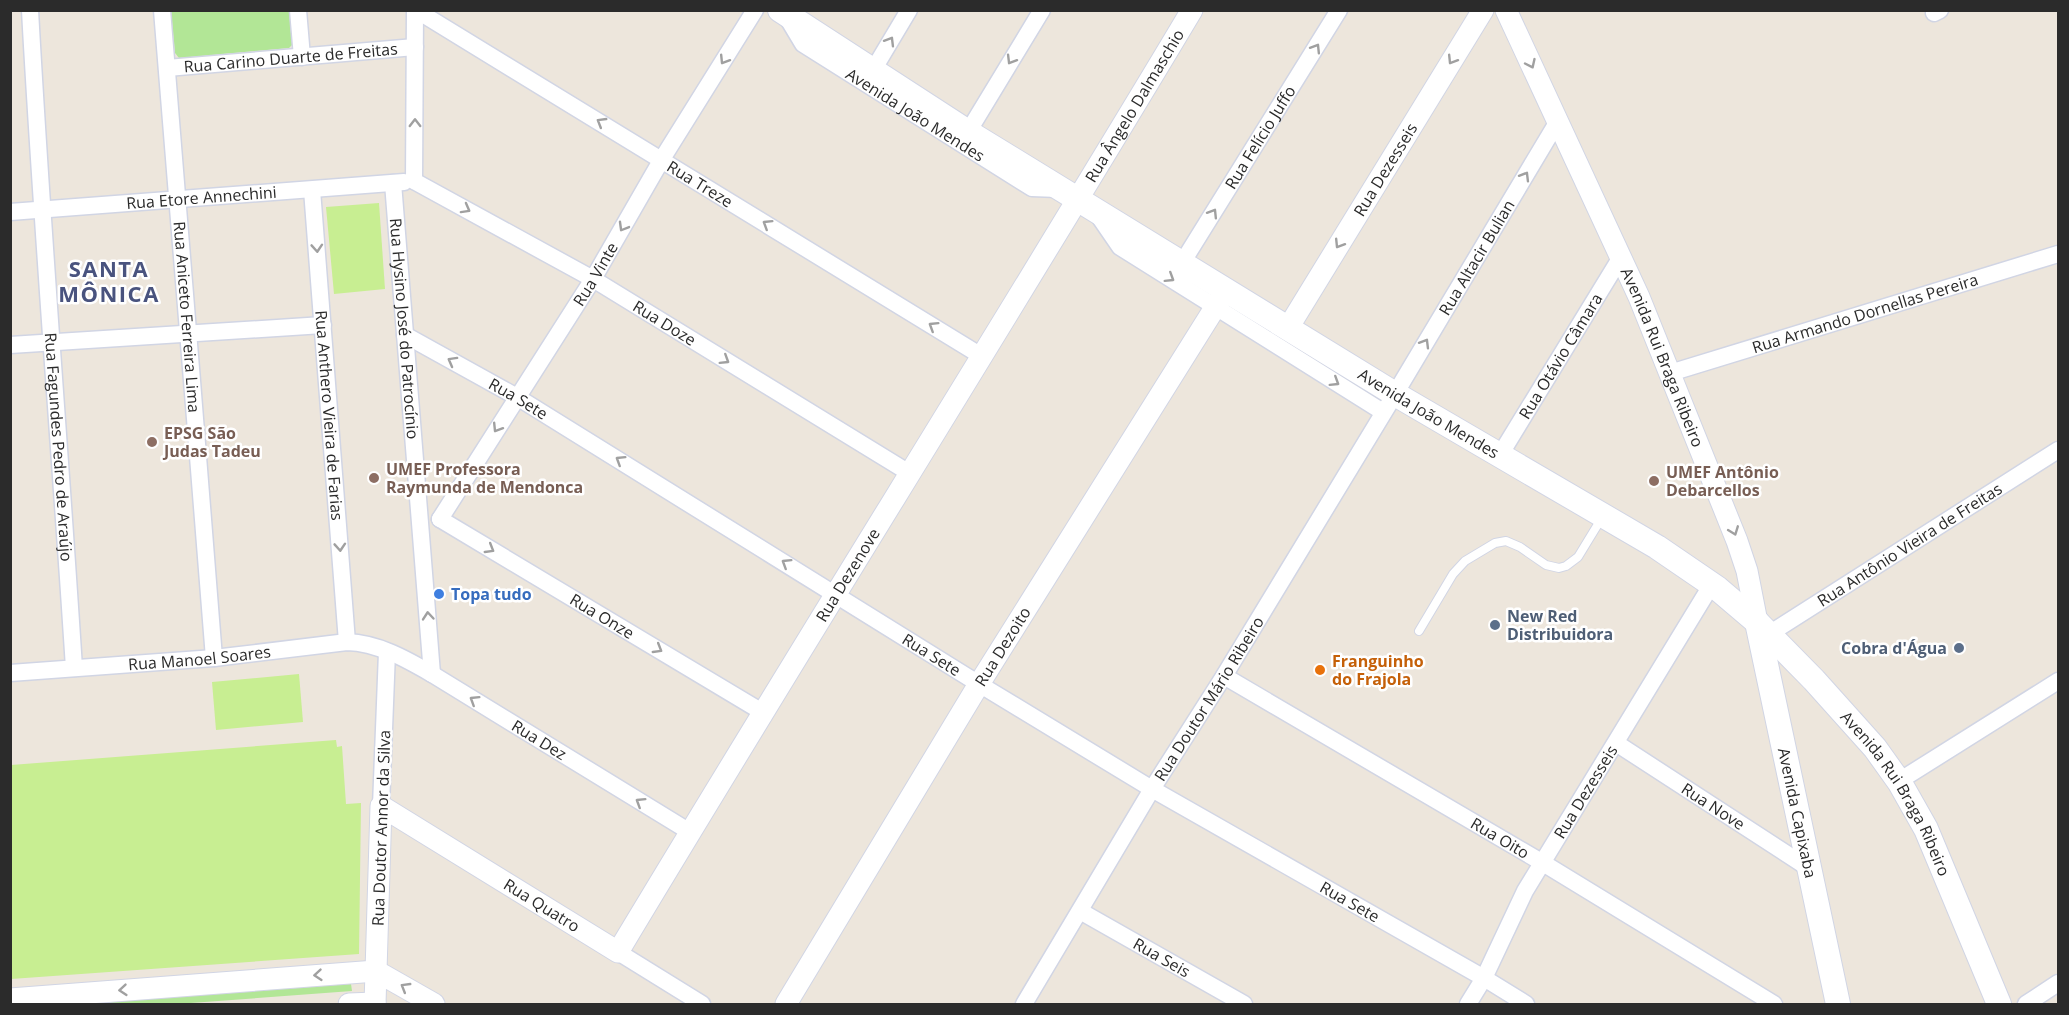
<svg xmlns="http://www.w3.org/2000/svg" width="2069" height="1015" viewBox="0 0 2069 1015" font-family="'Open Sans',sans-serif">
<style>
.green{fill:#b2e696}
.pitch{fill:#c8ee92}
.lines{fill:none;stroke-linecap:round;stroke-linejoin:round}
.service-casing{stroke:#d1d5e4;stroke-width:10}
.minor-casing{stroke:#d1d5e4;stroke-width:19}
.tertiary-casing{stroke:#d1d5e4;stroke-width:23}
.secondary-casing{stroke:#d1d5e4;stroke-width:26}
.service{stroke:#fff;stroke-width:8}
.minor{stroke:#fff;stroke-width:16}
.tertiary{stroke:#fff;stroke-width:21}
.secondary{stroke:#fff;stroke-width:24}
.oneway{stroke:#a0a0a0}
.education-dot{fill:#8d6e63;stroke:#fff;stroke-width:2}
.shop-dot{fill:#3f7fe0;stroke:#fff;stroke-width:2}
.service-dot{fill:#5c6f8a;stroke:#fff;stroke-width:2}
.food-dot{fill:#e8710a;stroke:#fff;stroke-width:2}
.labels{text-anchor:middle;stroke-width:5;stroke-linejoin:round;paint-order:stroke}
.street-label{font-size:16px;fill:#2b2b2b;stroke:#fff}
.education-label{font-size:16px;font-weight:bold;fill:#785e54;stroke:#fff;text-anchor:start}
.shop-label{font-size:16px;font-weight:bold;fill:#366cbe;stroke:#fff;text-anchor:start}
.service-label{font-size:16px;font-weight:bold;fill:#4e5e75;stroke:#fff;text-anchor:start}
.food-label{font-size:16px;font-weight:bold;fill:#c56008;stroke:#fff;text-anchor:start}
.district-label{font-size:22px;font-weight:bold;letter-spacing:1.5px;fill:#49537e;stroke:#fff}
</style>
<rect width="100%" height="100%" fill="#ede6dc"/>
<g class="green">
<polygon points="171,11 289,11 292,45 289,48 179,58 175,53"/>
<polygon points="351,984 352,991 177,1004 85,1004"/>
</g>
<g class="pitch">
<polygon points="379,203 385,289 334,294 326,207"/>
<polygon points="299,674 303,722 216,730 212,682"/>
<polygon points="336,740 337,747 342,746 346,804 361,803 359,954 11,979 11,765"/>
</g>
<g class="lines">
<defs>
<polyline id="service" points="1419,631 1453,574 1465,561 1495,543 1506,541 1520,547 1546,565 1559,568 1566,566 1578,557 1603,516"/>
<g id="minor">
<path id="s1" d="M30 10C42 230 60 449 74 668"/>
<path id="s2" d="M162 10C181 226 196 442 214 658"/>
<polyline points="298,10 302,57"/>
<path id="s3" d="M416 10 983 357"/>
<polyline points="1934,13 1940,10"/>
<path id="s4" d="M788 19 803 44 1032 188 1058 189"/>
<path id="s5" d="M167 68 415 47"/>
<polyline points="872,72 909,10"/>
<polyline points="968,132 1042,10"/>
<path id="s6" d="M414 181 593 279 911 474"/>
<polyline points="414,181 415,10"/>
<path id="s7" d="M393 183 432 674"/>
<path id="s8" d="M312 190 347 642"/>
<path id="s9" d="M10 212 404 182"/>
<polyline points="1098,215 1120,247 1383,412"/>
<path id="s10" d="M1182 263 1339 10"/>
<path id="s11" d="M405 335 517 397 979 684 1152 789 1484 978 1526 1004"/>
<polyline points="10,345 323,325"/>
<path id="s12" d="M1670 373 2058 254"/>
<path id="s13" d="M1500 455 1621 257"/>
<path id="s14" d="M440 519 593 279 662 159 755 10"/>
<path id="s15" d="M440 519 764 713"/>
<path id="s16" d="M1761 639 2058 450"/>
<path id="s17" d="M10 673 214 658 347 642C378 643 406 659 432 674L690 832"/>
<path id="s18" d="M1224 676 1543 863 1774 1004"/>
<path id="s19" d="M1616 743 1810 869"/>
<polyline points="1899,781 2058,681"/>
<polyline points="381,806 387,652"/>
<path id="s20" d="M1080 911 1244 1004"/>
<polyline points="618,952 702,1004"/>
<path id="s21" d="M1024 1004 1152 789 1224 676 1395 394 1558 121"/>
<path id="s22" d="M1468 1004 1484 978 1525 891 1712 584"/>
<polyline points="2026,1004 2058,983"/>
</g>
<g id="tertiary">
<path id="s23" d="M1506 10 1639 297 1737 541 1747 571 1757 622"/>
<path id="s24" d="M1288 328 1483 10"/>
<polyline points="376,971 434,1004"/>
<polyline points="10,999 376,971"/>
<polyline points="349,1004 375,1003"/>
<path id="s25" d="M375 1004 381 806 618 952C807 637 1003 326 1192 10"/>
<path id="s26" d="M786 1004 979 684 1226 290"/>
</g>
<g id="secondary">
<path id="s27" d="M780 10 968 132 1395 394 1657 547 1717 588 1757 622 1814 680 1875 748 1900 783 1926 829 1999 1004"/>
<path id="s28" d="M1757 622 1838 1004"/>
</g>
</defs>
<use href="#service" class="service-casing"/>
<use href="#minor" class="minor-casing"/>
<use href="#tertiary" class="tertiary-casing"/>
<use href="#secondary" class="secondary-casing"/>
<use href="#service" class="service"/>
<use href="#minor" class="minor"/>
<use href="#tertiary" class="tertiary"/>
<use href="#secondary" class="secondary"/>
</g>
<defs><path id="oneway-chevron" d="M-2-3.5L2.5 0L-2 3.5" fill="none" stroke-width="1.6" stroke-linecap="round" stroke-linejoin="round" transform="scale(1.5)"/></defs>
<g class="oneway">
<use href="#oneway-chevron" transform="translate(890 41) rotate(-59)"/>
<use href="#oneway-chevron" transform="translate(1316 48) rotate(-58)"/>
<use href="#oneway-chevron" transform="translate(724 60) rotate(122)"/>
<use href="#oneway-chevron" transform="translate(1011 60) rotate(121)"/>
<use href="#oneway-chevron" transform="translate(1452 60) rotate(122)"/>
<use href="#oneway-chevron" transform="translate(1531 64) rotate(65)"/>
<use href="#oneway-chevron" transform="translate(601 122) rotate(-149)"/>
<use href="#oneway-chevron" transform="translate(415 123) rotate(-90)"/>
<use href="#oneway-chevron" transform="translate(1525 176) rotate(-59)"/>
<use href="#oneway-chevron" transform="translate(466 209) rotate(29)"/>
<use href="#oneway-chevron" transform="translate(1213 213) rotate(-58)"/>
<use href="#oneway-chevron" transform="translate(767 224) rotate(-148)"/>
<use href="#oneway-chevron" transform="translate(623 227) rotate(120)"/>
<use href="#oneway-chevron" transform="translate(1339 244) rotate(122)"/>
<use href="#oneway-chevron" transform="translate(317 248) rotate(86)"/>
<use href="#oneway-chevron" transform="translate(1170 278) rotate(32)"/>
<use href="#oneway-chevron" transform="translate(933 326) rotate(-148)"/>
<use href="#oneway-chevron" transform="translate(1425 343) rotate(-59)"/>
<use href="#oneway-chevron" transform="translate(725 360) rotate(32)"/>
<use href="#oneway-chevron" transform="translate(452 361) rotate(-151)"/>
<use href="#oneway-chevron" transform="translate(1335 382) rotate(32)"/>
<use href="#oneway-chevron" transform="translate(497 428) rotate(122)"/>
<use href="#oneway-chevron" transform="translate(620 460) rotate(-148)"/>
<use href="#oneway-chevron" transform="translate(1734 531) rotate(69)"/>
<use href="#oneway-chevron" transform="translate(340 547) rotate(86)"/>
<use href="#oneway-chevron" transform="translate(490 549) rotate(31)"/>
<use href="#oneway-chevron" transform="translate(786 563) rotate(-148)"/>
<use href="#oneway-chevron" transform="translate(428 616) rotate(-95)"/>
<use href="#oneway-chevron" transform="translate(658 649) rotate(31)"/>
<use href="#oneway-chevron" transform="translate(474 700) rotate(-148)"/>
<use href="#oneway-chevron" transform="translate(640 802) rotate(-148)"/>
<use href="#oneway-chevron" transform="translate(318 975) rotate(175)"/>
<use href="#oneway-chevron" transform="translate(405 987) rotate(-149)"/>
<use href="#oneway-chevron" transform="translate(123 990) rotate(175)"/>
</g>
<g class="education-dot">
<circle cx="152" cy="442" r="6"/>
<circle cx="374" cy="478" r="6"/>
<circle cx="1654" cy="481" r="6"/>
</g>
<circle class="shop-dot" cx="439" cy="594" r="6"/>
<g class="service-dot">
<circle cx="1495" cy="625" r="6"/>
<circle cx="1959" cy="648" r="6"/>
</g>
<circle class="food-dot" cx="1320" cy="670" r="6"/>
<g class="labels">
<g class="street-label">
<text dy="6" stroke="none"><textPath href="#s5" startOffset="124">Rua Carino Duarte de Freitas</textPath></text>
<text dy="6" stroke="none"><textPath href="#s25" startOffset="1468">Rua Ângelo Dalmaschio</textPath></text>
<text dy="6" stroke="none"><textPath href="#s4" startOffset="162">Avenida João Mendes</textPath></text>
<text dy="6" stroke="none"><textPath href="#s10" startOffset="148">Rua Felício Juffo</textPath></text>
<text dy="6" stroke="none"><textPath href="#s24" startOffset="186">Rua Dezesseis</textPath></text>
<text dy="6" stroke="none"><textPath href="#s3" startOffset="333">Rua Treze</textPath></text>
<text dy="6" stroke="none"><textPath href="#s9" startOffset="192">Rua Etore Annechini</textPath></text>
<text dy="6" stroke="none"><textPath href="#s21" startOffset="873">Rua Altacir Bulian</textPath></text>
<text dy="6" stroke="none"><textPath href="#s14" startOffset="290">Rua Vinte</textPath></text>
<text dy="6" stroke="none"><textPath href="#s12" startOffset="204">Rua Armando Dornellas Pereira</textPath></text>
<text dy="6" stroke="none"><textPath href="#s2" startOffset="308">Rua Aniceto Ferreira Lima</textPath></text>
<text dy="6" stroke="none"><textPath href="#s6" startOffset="288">Rua Doze</textPath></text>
<text dy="6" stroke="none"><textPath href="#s7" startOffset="146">Rua Hysino José do Patrocínio</textPath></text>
<text dy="6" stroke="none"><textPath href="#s13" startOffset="116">Rua Otávio Câmara</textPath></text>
<text dy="6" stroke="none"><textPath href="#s23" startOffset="381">Avenida Rui Braga Ribeiro</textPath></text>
<text dy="6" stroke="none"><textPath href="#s11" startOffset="130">Rua Sete</textPath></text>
<text dy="6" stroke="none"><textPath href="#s27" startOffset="764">Avenida João Mendes</textPath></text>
<text dy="6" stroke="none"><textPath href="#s8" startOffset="226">Rua Anthero Vieira de Farias</textPath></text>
<text dy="6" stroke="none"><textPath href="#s1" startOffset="438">Rua Fagundes Pedro de Araújo</textPath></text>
<text dy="6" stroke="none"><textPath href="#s16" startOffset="176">Rua Antônio Vieira de Freitas</textPath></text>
<text dy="6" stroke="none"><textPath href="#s25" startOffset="918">Rua Dezenove</textPath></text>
<text dy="6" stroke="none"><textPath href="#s15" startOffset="189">Rua Onze</textPath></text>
<text dy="6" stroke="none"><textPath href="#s26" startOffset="418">Rua Dezoito</textPath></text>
<text dy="6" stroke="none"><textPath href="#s11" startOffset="616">Rua Sete</textPath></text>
<text dy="6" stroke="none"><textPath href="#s17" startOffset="190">Rua Manoel Soares</textPath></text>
<text dy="6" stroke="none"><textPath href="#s21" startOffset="357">Rua Doutor Mário Ribeiro</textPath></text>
<text dy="6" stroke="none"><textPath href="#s17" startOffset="556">Rua Dez</textPath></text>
<text dy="6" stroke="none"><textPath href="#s22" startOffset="243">Rua Dezesseis</textPath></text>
<text dy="6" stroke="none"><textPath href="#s27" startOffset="1376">Avenida Rui Braga Ribeiro</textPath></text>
<text dy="6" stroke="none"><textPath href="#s19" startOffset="116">Rua Nove</textPath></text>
<text dy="6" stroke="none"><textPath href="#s28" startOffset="195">Avenida Capixaba</textPath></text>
<text transform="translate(381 828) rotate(-88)" y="6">Rua Doutor Annor da Silva</text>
<text dy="6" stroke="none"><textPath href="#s18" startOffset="320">Rua Oito</textPath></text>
<text dy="6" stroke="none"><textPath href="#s11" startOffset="1102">Rua Sete</textPath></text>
<text dy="6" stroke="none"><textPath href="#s25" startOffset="387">Rua Quatro</textPath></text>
<text dy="6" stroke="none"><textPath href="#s20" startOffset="94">Rua Seis</textPath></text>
</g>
<g class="education-label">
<text x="164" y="439">EPSG São<tspan x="164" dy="18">Judas Tadeu</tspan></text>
<text x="386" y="475">UMEF Professora<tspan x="386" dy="18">Raymunda de Mendonca</tspan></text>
<text x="1666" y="478">UMEF Antônio<tspan x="1666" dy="18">Debarcellos</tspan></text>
</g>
<g class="shop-label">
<text x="451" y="600">Topa tudo</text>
</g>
<g class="service-label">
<text x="1507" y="622">New Red<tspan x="1507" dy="18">Distribuidora</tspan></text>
<text x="1947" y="654" text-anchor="end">Cobra d'Água</text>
</g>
<g class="food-label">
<text x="1332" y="667">Franguinho<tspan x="1332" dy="18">do Frajola</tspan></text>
</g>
<g class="district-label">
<text x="109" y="277">SANTA<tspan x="109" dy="25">MÔNICA</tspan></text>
</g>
</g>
<rect width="2069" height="1015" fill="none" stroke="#2b2b2b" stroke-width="24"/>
</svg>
